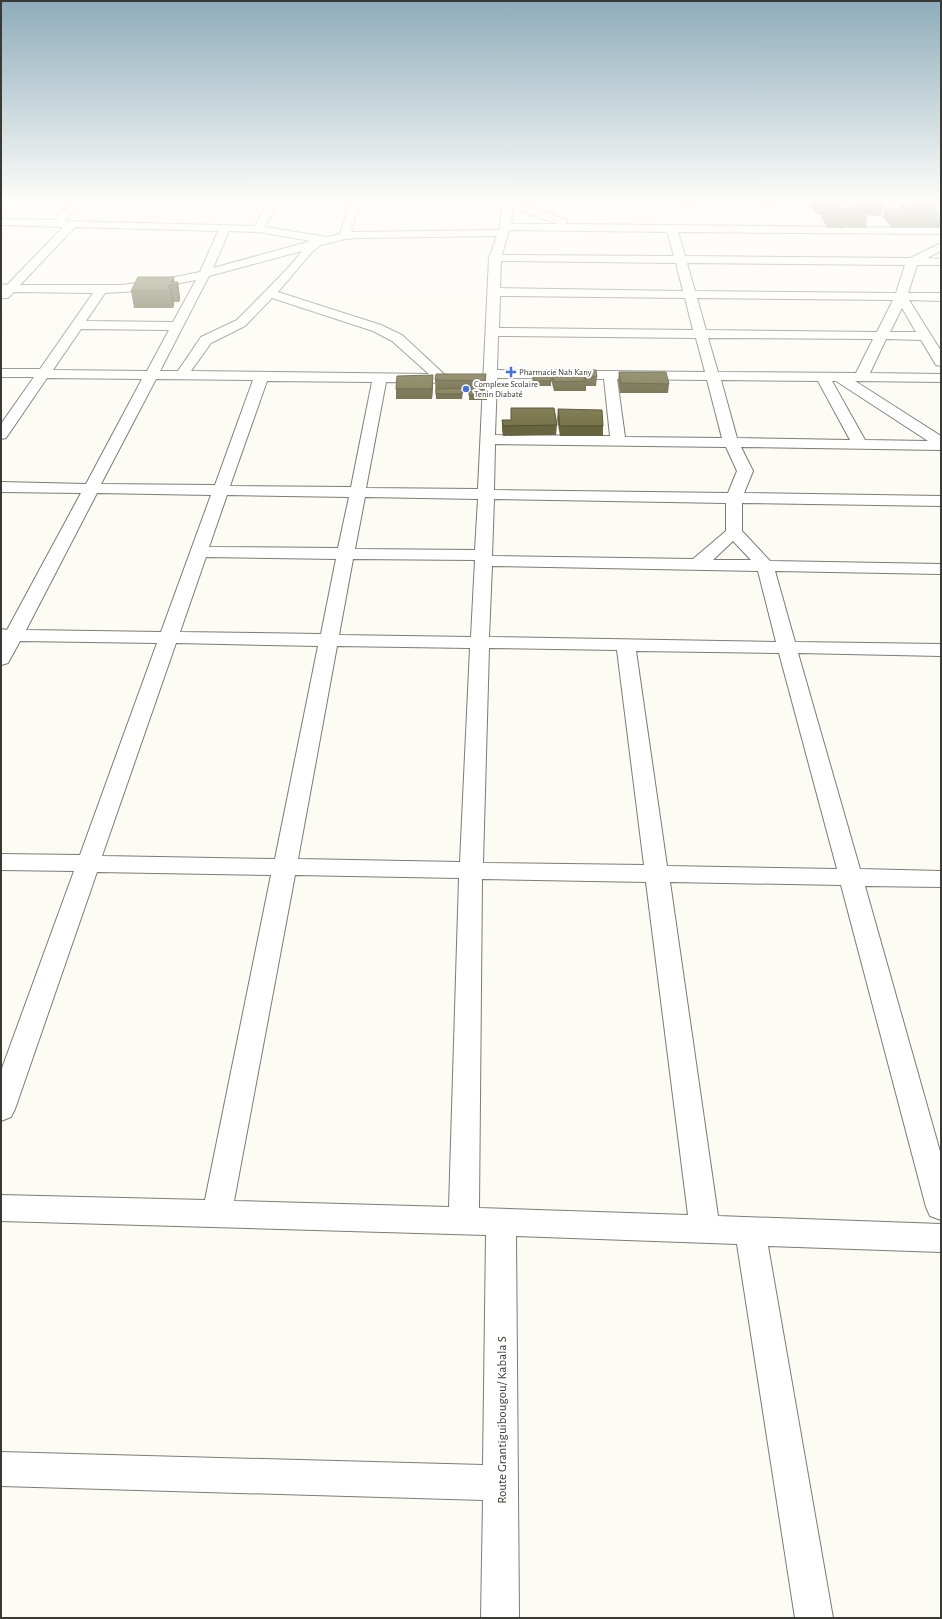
<svg xmlns="http://www.w3.org/2000/svg" width="942" height="1619" viewBox="0 0 942 1619" font-family="'Alegreya Sans',sans-serif">
<style>
.lines{fill:none;stroke-linecap:round;stroke-linejoin:round}
.minor-casing{stroke:#7c7c75;stroke-width:2}
.minor{fill:#fff;fill-rule:evenodd}
.wall{fill:#676440}
.shaded-wall{fill:#545134}
.building{fill:#78744a;stroke:#545134}
.poi-dot{fill:#4271e2;stroke:#fff;stroke-width:1.5}
.labels{text-anchor:middle;stroke-width:4;stroke-linejoin:round;paint-order:stroke}
.far-poi-label{font-size:9px;fill:#393936;stroke:#fff;text-anchor:start}
.near-street-label{font-size:13px;fill:#393936;stroke:#fff}
</style>
<rect width="100%" height="100%" fill="#fcfbf4"/>
<g class="lines">
<defs>
<g id="minor">
<path d="M72 199H82L65 221 255 226 269 199H279L265 227 327 237 340 234 351 199H361L351 232 499 230 504 199H514V201L566 220 567 222 565 224 941 228V234L678 232 685 256 910 258 941 243V251L927 258 941 259V265H917L908 293H941V301L909 300 941 351V366L936 365 921 340 886 339 870 373 941 374V382L855 381 941 436V450L741 447 753 471 744 493 941 496V506L742 503V531L770 561 941 564V574L775 571 795 642 941 644V656L798 653 860 869 941 871V887L865 886 941 1155V1220L930 1216 926 1207 841 885 670 882 718 1216 941 1224V1252L768 1246 833 1618H795L737 1244 516 1236 519 1618H481L483 1500 1 1486V1452L483 1465 486 1235 1 1221V1195L205 1200 271 875 97 872 15 1109 11 1117 1 1121V1071L74 871 1 870V854L80 855 157 643 20 641 8 663 1 665V629L7 630 81 493 1 492V482L86 484 142 379 47 378 6 438 1 439V424L34 377H1V369H40L93 293 14 292 8 298H1V284L7 285 63 227 1 225V219L55 220ZM513 208 558 224H511ZM75 227 218 231 200 272 160 280 122 285H20ZM509 230 667 232 674 256 502 255ZM229 231 259 232 311 241 213 268ZM497 236 489 258 478 489 366 488 386 382 466 383 471 382 473 379 471 376 445 375 402 335 381 325 278 292 311 253 321 245 345 239 361 238ZM302 251 289 267 237 320 201 337 178 371H160L209 276ZM501 261 676 263 683 291 500 288ZM687 263 905 265 896 293 695 291ZM196 280 173 322 86 321 105 293 138 291ZM500 296 685 298 693 330 499 328ZM272 298 373 331 392 341 429 374 191 371 211 343 245 326ZM697 298 893 300 877 332 706 330ZM902 308 916 332H890ZM81 329 169 330 147 371 53 370ZM498 336 696 338 705 372 497 370ZM708 338 873 339 856 373 718 372ZM497 378 604 379 610 436 495 435ZM156 379 253 380 215 485 101 484ZM617 379 707 380 722 438 625 437ZM721 380 818 381 850 440 737 438ZM267 381 372 382 351 487 230 486ZM832 381H836L928 441 865 440ZM495 444 726 447 737 471 728 493 494 490ZM97 493 211 495 161 632 26 630ZM227 495 349 497 338 548 209 547ZM365 497 478 499 475 550 355 549ZM494 499 726 503V531L693 559 492 556ZM733 541 751 560H713ZM206 557 336 559 321 634 180 632ZM353 559 475 560 471 637 339 635ZM492 566 758 571 776 642 489 637ZM176 643 318 646 275 859 102 856ZM337 646 470 648 460 862 298 859ZM489 648 617 650 644 865 483 863ZM636 651 779 653 837 869 667 866ZM295 875 459 878 449 1207 234 1201ZM482 879 646 882 688 1215 479 1208Z"/>
<polygon points="595,199 941,199 941,205 600,202"/>
</g>
</defs>
<use href="#minor" class="minor-casing"/>
<use href="#minor" class="minor"/>
</g>
<g class="wall">
<polygon points="812,199 834,199 840,207 840,209 841,211 842,208 855,208 854,207 856,199 890,199 890,201 878,201 883,207 881,216 865,215 867,219 866,228 848,228 846,226 846,228 827,228 821,217 821,215 817,215 811,206"/>
<polygon points="901,205 937,207 935,213 941,213 941,228 912,228 911,226 910,228 892,228 883,217 884,209 900,209"/>
<polygon points="174,282 178,282 180,299 179,302 174,302 174,305 173,308 134,308 131,291"/>
<polygon points="552,370 597,377 596,386 586,386 586,391 554,391 551,380"/>
<polygon points="619,372 669,384 668,393 620,393 618,381"/>
<polygon points="486,374 485,390 463,390 462,399 436,399 435,380"/>
<polygon points="533,375 551,381 551,386 533,386"/>
<polygon points="433,385 432,399 396,399 396,389"/>
<polygon points="469,391 487,395 487,400 469,400"/>
<polygon points="511,408 557,425 556,435 503,436 502,430 502,420 511,420"/>
<polygon points="558,409 603,426 603,436 560,436 557,419"/>
</g>
<g class="shaded-wall">
<polygon points="174,277 175,285 171,282"/>
<polygon points="178,282 180,299 179,302 176,285"/>
<polygon points="169,285 170,291 172,288 174,305 173,308 170,291 168,288"/>
<polygon points="433,375 433,385 432,399 432,389"/>
</g>
<g class="building">
<polygon points="813,199 834,199 840,207 819,207"/>
<polygon points="856,199 877,199 883,207 861,207"/>
<polygon points="934,204 937,207 929,207 933,211 906,211 901,205"/>
<polygon points="842,208 860,208 867,219 849,219"/>
<polygon points="822,209 841,209 847,220 828,220"/>
<polygon points="884,209 903,209 912,220 894,220"/>
<polygon points="909,213 941,213 941,220 914,220"/>
<polygon points="138,277 174,277 171,282 178,282 176,285 169,285 168,288 172,288 170,291 131,291"/>
<polygon points="552,370 596,370 597,377 584,376 586,381 554,382"/>
<polygon points="619,372 666,372 669,384 621,383"/>
<polygon points="436,374 486,374 485,381 435,380"/>
<polygon points="433,375 432,389 396,389 397,376"/>
<rect x="533" y="375" width="18" height="6"/>
<polygon points="463,388 462,394 436,394 436,389"/>
<rect x="469" y="391" width="18" height="4"/>
<polygon points="511,408 554,408 557,425 503,426 502,420 511,420"/>
<polygon points="558,409 602,410 603,426 560,426"/>
</g>
<linearGradient id="sky" x2="0" y2="1"><stop stop-color="#8dacba"/><stop offset="0.47" stop-color="#fefdfa"/><stop offset="1" stop-color="#fefdfa" stop-opacity="0"/></linearGradient>
<rect width="942" height="426" fill="url(#sky)"/>
<g class="poi-dot">
<path d="M509 366h4v4h4v4h-4v4h-4v-4h-4v-4h4z"/>
<circle cx="466" cy="389" r="4"/>
</g>
<g class="labels">
<g class="far-poi-label">
<text x="519" y="375">Pharmacie Nah Kany</text>
<text x="474" y="387">Complexe Scolaire<tspan x="474" dy="10">Tenin Diabaté</tspan></text>
</g>
<g class="near-street-label">
<text transform="translate(501 1420) rotate(-90)" y="5">Route Grantiguibougou/ Kabala S</text>
</g>
</g>
<rect width="942" height="1619" fill="none" stroke="#393936" stroke-width="4"/>
</svg>
